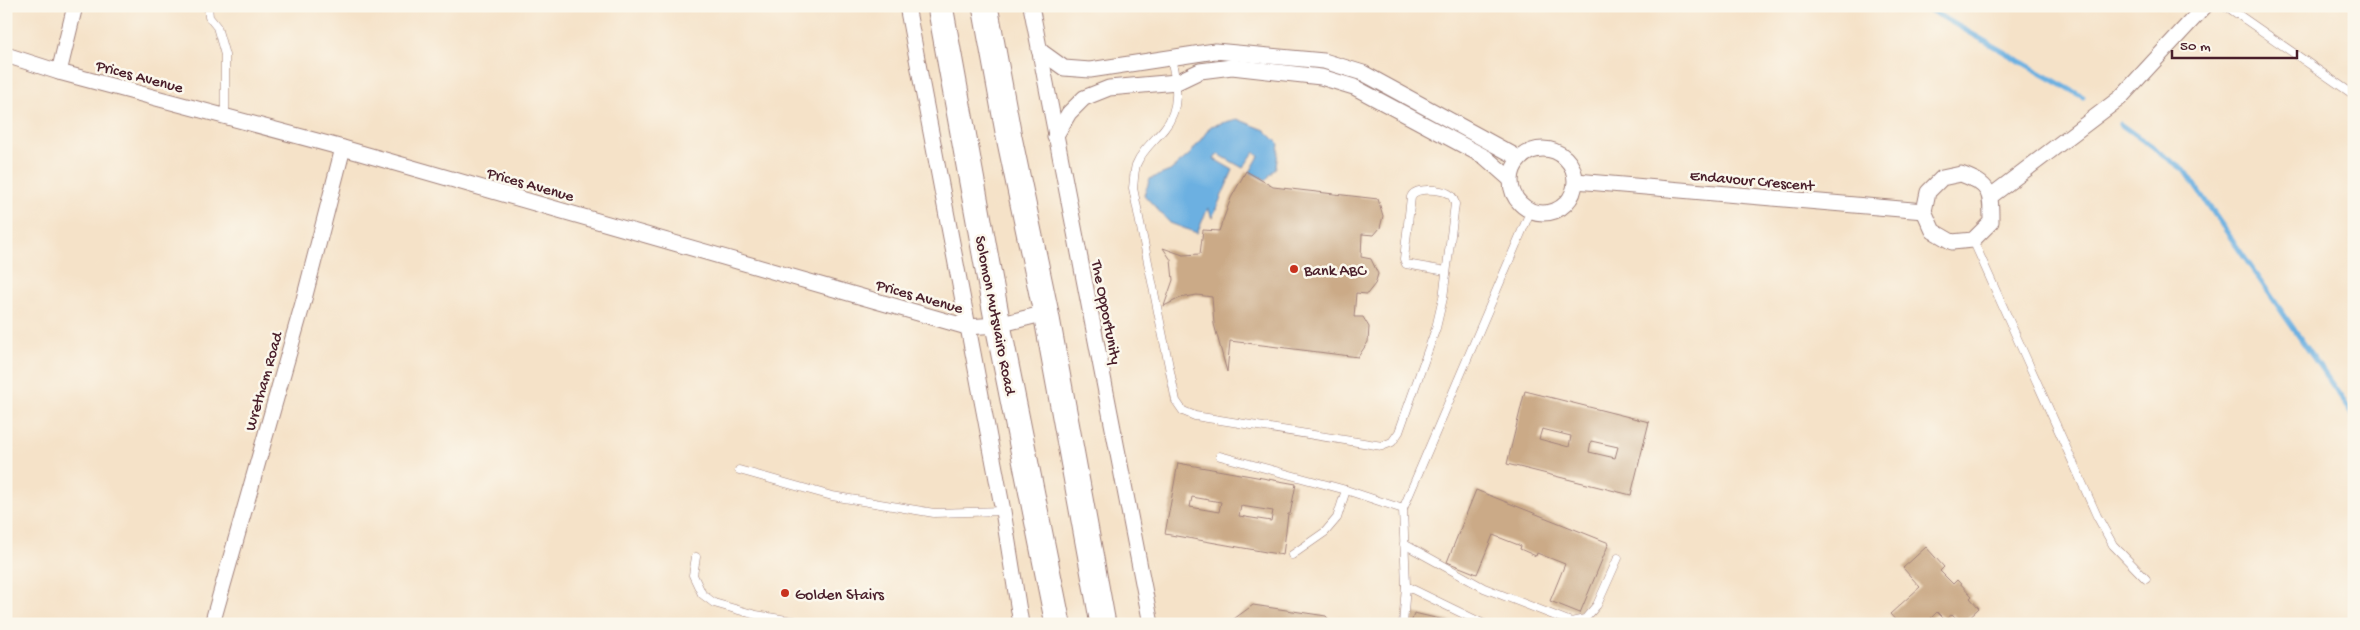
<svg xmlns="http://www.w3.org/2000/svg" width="2360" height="630" viewBox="0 0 2360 630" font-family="'Gochi Hand',sans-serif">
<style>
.water{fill:#6cb0e1;stroke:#5b6886}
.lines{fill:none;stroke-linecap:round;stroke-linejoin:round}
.stream{stroke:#6cb0e1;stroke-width:5}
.building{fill:#cbaa87;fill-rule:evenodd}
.service-casing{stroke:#a0807a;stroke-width:9}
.minor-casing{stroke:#a0807a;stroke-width:17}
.trunk-casing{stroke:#a0807a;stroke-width:27}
.service{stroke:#fff;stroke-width:8}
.minor{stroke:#fff;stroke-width:15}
.trunk{stroke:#fff;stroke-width:25}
.poi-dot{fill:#c8321e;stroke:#fbf7ec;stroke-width:2}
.labels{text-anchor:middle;stroke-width:5;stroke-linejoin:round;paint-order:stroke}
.street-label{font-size:16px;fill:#4a1f2b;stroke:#fbf7ec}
.poi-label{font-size:16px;fill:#4a1f2b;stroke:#fbf7ec;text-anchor:start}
</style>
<rect width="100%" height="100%" fill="#fbf7ec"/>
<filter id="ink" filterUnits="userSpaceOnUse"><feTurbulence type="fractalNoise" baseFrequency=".02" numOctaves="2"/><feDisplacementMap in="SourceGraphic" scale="10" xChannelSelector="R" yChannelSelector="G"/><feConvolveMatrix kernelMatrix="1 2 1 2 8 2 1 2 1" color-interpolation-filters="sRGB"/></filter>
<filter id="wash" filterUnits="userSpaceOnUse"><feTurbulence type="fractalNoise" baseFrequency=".0096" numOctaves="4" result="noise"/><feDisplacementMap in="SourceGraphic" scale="20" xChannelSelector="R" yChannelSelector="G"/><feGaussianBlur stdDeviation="1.12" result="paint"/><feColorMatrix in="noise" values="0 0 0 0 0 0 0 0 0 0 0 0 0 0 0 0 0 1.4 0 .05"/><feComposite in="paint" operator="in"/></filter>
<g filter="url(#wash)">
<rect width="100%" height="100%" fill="#f5e2c8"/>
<polygon class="water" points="1237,119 1265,130 1279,144 1276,167 1266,180 1250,172 1259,156 1254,152 1243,168 1218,154 1214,159 1233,170 1212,218 1208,208 1197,233 1170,223 1144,195 1150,179 1170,171 1190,154 1211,126"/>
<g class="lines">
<g class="stream">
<polyline points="1923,6 2083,97"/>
<polyline points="2120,124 2184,170 2354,416"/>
</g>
</g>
<g id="blocks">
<g class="building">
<polygon points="1246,171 1273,187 1378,199 1383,216 1380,228 1374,235 1362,234 1361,257 1371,259 1378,274 1375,284 1367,294 1356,293 1354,317 1363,317 1369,327 1368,342 1358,357 1230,341 1227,372 1214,324 1212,297 1197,295 1180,298 1164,306 1173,280 1171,260 1163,248 1183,255 1200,254 1203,230 1219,231 1231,198"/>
<path d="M1525 391 1649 422 1631 495 1507 464ZM1542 429 1571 436 1569 447 1539 439ZM1591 441 1618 447 1615 458 1589 452Z"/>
<path d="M1178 463 1296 484 1290 514H1288L1283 555 1165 534ZM1192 497 1221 502 1219 512 1190 507ZM1241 506 1273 511 1271 521 1239 516Z"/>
<polygon points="1476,490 1609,543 1580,613 1550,601 1565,564 1537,553 1536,556 1520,549 1521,546 1493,535 1477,574 1447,562"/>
<polygon points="1926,547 1944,567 1940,571 1953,584 1957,580 1972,596 1970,598 1979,608 1962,624 1952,614 1945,620 1937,612 1931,618 1936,624 1899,624 1890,614 1920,587 1903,568"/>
<polygon points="1253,605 1326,616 1332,624 1227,624"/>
<polygon points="1414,613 1457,623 1457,624 1411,624"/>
</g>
</g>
</g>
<g filter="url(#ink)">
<use href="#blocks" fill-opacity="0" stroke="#a0807a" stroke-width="1"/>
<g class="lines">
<defs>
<g id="service">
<polyline points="208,6 209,17 217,27 225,55 225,116"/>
<polyline points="2226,6 2354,95"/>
<path d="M1171 59C1177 82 1181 109 1164 129 1154 141 1142 150 1136 165 1134 172 1134 181 1133 188L1176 401 1183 411 1195 416 1382 446 1392 442 1399 432 1436 328 1443 298 1455 204C1454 200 1453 196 1449 194 1440 189 1414 187 1411 197L1404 259 1406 264 1446 271"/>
<polyline points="1973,240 2097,516 2113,545 2146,579"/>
<polyline points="1220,456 1346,490 1403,509"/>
<polyline points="739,470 832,496 934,513 1003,511"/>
<polyline points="1404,544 1484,588 1571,622 1585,619 1597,605 1618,558"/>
<polyline points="1292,555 1325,532 1337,518 1346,490"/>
<polyline points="696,557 693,575 702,594 714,603 756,615 811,624"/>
<polyline points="1406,586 1484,624"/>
<polyline points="1403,624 1406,586 1403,509 1530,212"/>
</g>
<g id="minor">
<polyline points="907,6 1003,511 1021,624"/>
<polyline points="1031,6 1151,624"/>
<polyline points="1039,50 1064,68 1090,70 1215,51 1324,61 1363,73 1519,158"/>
<polyline points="6,55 59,72 343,148 967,327 998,325 1046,313"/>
<polyline points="59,72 75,6"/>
<polyline points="1055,137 1069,113 1084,98 1109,88 1177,82 1200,71 1232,67 1321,77 1354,87 1485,157 1510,179"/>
<circle cx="1543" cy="181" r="32"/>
<path d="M1961 174C1991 185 1991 192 1991 222L1973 240 1952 242 1933 231 1924 211 1928 192 1942 178Z"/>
<polyline points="1576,181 1924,211"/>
<polyline points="1991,196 2120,98 2205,6"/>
<polyline points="212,624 303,303 343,148"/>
</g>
<g id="trunk">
<polyline points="940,6 998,325 1058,624"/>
<polyline points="985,6 1009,137 1046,313 1103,624"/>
</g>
</defs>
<use href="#service" class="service-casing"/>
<use href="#minor" class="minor-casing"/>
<use href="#trunk" class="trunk-casing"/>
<use href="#service" class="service"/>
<use href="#minor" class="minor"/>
<use href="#trunk" class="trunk"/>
</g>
</g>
<g class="poi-dot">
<circle cx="1294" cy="269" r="5"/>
<circle cx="785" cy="593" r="5"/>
</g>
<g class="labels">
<g class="street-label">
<text transform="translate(140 75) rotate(15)" y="6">Prices Avenue</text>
<text transform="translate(1752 179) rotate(5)" y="6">Endavour Crescent</text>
<text transform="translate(531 183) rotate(16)" y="6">Prices Avenue</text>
<text transform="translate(920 295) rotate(16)" y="6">Prices Avenue</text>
<text transform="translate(1108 312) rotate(79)" y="6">The Opportunity</text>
<text transform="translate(997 315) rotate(79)" y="6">Solomon Mutsvairo Road</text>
<text transform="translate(262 381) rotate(-74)" y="6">Wretham Road</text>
</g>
<g class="poi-label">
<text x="1304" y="275">Bank ABC</text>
<text x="795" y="599">Golden Stairs</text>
</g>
</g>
<rect width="2360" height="630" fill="none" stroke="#fbf7ec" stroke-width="25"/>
<path d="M2172 50v8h125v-8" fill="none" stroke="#4a1f2b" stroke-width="2.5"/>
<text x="2180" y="50" font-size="15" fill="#4a1f2b" stroke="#fbf7ec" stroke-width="4" paint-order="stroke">50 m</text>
</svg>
